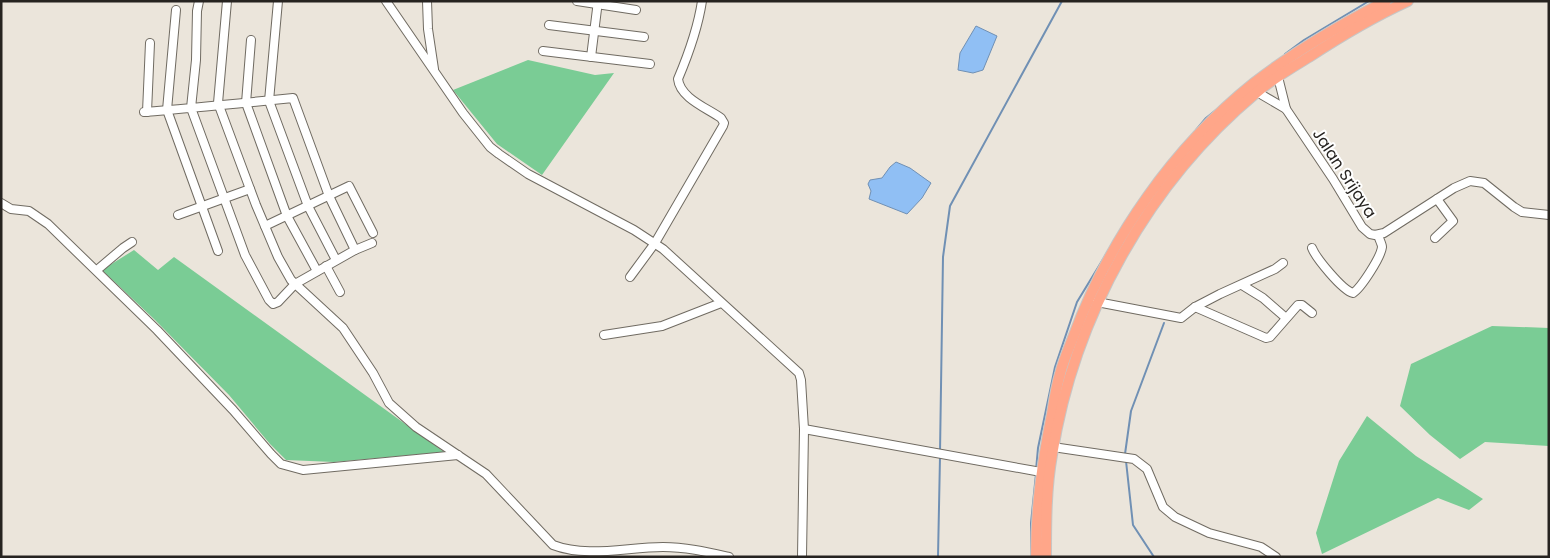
<svg xmlns="http://www.w3.org/2000/svg" width="1550" height="558" viewBox="0 0 1550 558" font-family="Poppins,sans-serif">
<style>
.green{fill:#7acc95}
.water{fill:#90bff4;stroke:#7090b4}
.lines{fill:none;stroke-linecap:round;stroke-linejoin:round}
.stream{stroke:#7090b4;stroke-width:2}
.minor-casing{stroke:#706b62;stroke-width:10}
.highway-casing{stroke:#c7c6c5;stroke-width:12}
.minor{stroke:#fff;stroke-width:8}
.highway{stroke:#ffa689;stroke-width:10}
.labels{text-anchor:middle;stroke-width:4;stroke-linejoin:round;paint-order:stroke}
.street-label{font-size:16px;fill:#262320;stroke:#fff}
</style>
<rect width="100%" height="100%" fill="#ebe5db"/>
<g class="green">
<polygon points="528,60 595,75 614,73 542,175 497,144 453,90"/>
<polygon points="134,250 158,270 174,257 444,452 334,462 286,460 270,444 229,395 155,320 102,270"/>
<polygon points="1492,326 1549,328 1549,446 1485,442 1460,459 1430,435 1400,406 1411,364"/>
<polygon points="1367,416 1416,456 1483,499 1469,510 1438,498 1322,554 1316,533 1339,461"/>
</g>
<g class="water">
<polygon points="976,26 997,36 983,70 973,73 958,70 960,53"/>
<polygon points="896,162 910,168 931,183 922,198 907,214 869,199 871,191 868,184 870,180 882,178 890,167"/>
</g>
<g class="lines">
<g class="stream">
<polyline points="1285,54 1304,40 1369,1"/>
<polyline points="1196,130 1206,118 1221,106"/>
<polyline points="940,452 943,257 950,206 1062,1"/>
<polyline points="1125,454 1131,411 1164,323"/>
<polyline points="1126,461 1133,525 1154,557"/>
<polyline points="1036,470 1038,448 1055,367 1077,302 1130,215"/>
<polyline points="938,557 940,457"/>
<polyline points="1031,557 1031,523 1036,474"/>
</g>
<defs>
<g id="minor">
<path d="M227 1 218 103 256 205 278 257 291 280 343 328 373 373 389 403 416 427 486 474 553 545C587 558 627 547 663 547 686 547 707 552 729 557"/>
<polyline points="278,1 269,101 308,206 336,260"/>
<polyline points="386,1 463,113 490,147 499,154 528,174 634,230 663,249 799,373 801,380 804,429 802,557"/>
<polyline points="427,1 428,29 434,69"/>
<polyline points="577,1 636,10"/>
<polyline points="176,10 167,110 218,251"/>
<polyline points="549,25 644,37"/>
<polyline points="251,40 246,103 287,216 317,271"/>
<polyline points="543,51 650,64"/>
<polyline points="591,57 598,1"/>
<polyline points="1278,77 1286,109"/>
<polyline points="1257,92 1286,109 1333,179 1362,227 1370,234 1375,235 1384,233 1454,188 1470,181 1484,183 1514,207 1522,212 1549,215"/>
<path d="M144 112C193 108 243 103 293 98L329 196 355 250 295 284 278 302 273 304 269 300 245 255 191 108 196 60 197 11 199 1"/>
<polyline points="147,112 150,43"/>
<polyline points="1,203 11,209 29,211 48,224 157,330 233,410 271,454 281,464 303,470 458,455"/>
<polyline points="178,215 250,189"/>
<polyline points="265,226 349,186 373,233"/>
<polyline points="1435,238 1453,221 1437,199"/>
<path d="M1312 248C1316 258 1342 290 1353 293 1361 288 1381 257 1382 247 1382 244 1379 239 1378 235"/>
<polyline points="355,250 372,243"/>
<polyline points="326,266 340,292"/>
<polyline points="97,270 123,248 132,242"/>
<path d="M630 277 655 243 723 126 724 123 721 118C707 108 680 98 678 79 689 53 698 28 702 1"/>
<polyline points="1242,285 1263,298 1286,318"/>
<polyline points="1097,302 1181,318 1195,307 1220,294 1275,269 1283,263"/>
<polyline points="1195,307 1266,338 1270,337 1298,305 1302,305 1312,313"/>
<polyline points="604,335 662,326 721,303"/>
<polyline points="804,429 1041,472"/>
<polyline points="1053,447 1134,459 1147,469 1163,507 1175,517 1209,533 1261,547 1276,557"/>
</g>
<g id="highway">
<path d="M1036 557C1036 506 1042 464 1052 414 1054 401 1056 387 1060 374 1063 361 1069 348 1074 335 1110 238 1174 147 1254 83 1295 51 1340 25 1386 1"/>
<path d="M1046 557C1046 523 1046 488 1052 455 1074 316 1148 183 1256 93 1272 79 1291 68 1309 57 1341 36 1373 17 1408 1"/>
</g>
</defs>
<use href="#minor" class="minor-casing"/>
<use href="#highway" class="highway-casing"/>
<use href="#minor" class="minor"/>
<use href="#highway" class="highway"/>
</g>
<g class="labels">
<g class="street-label">
<text transform="translate(1345 173) rotate(57)" y="6">Jalan Srijaya</text>
</g>
</g>
<rect width="1550" height="558" fill="none" stroke="#262320" stroke-width="5"/>
</svg>
